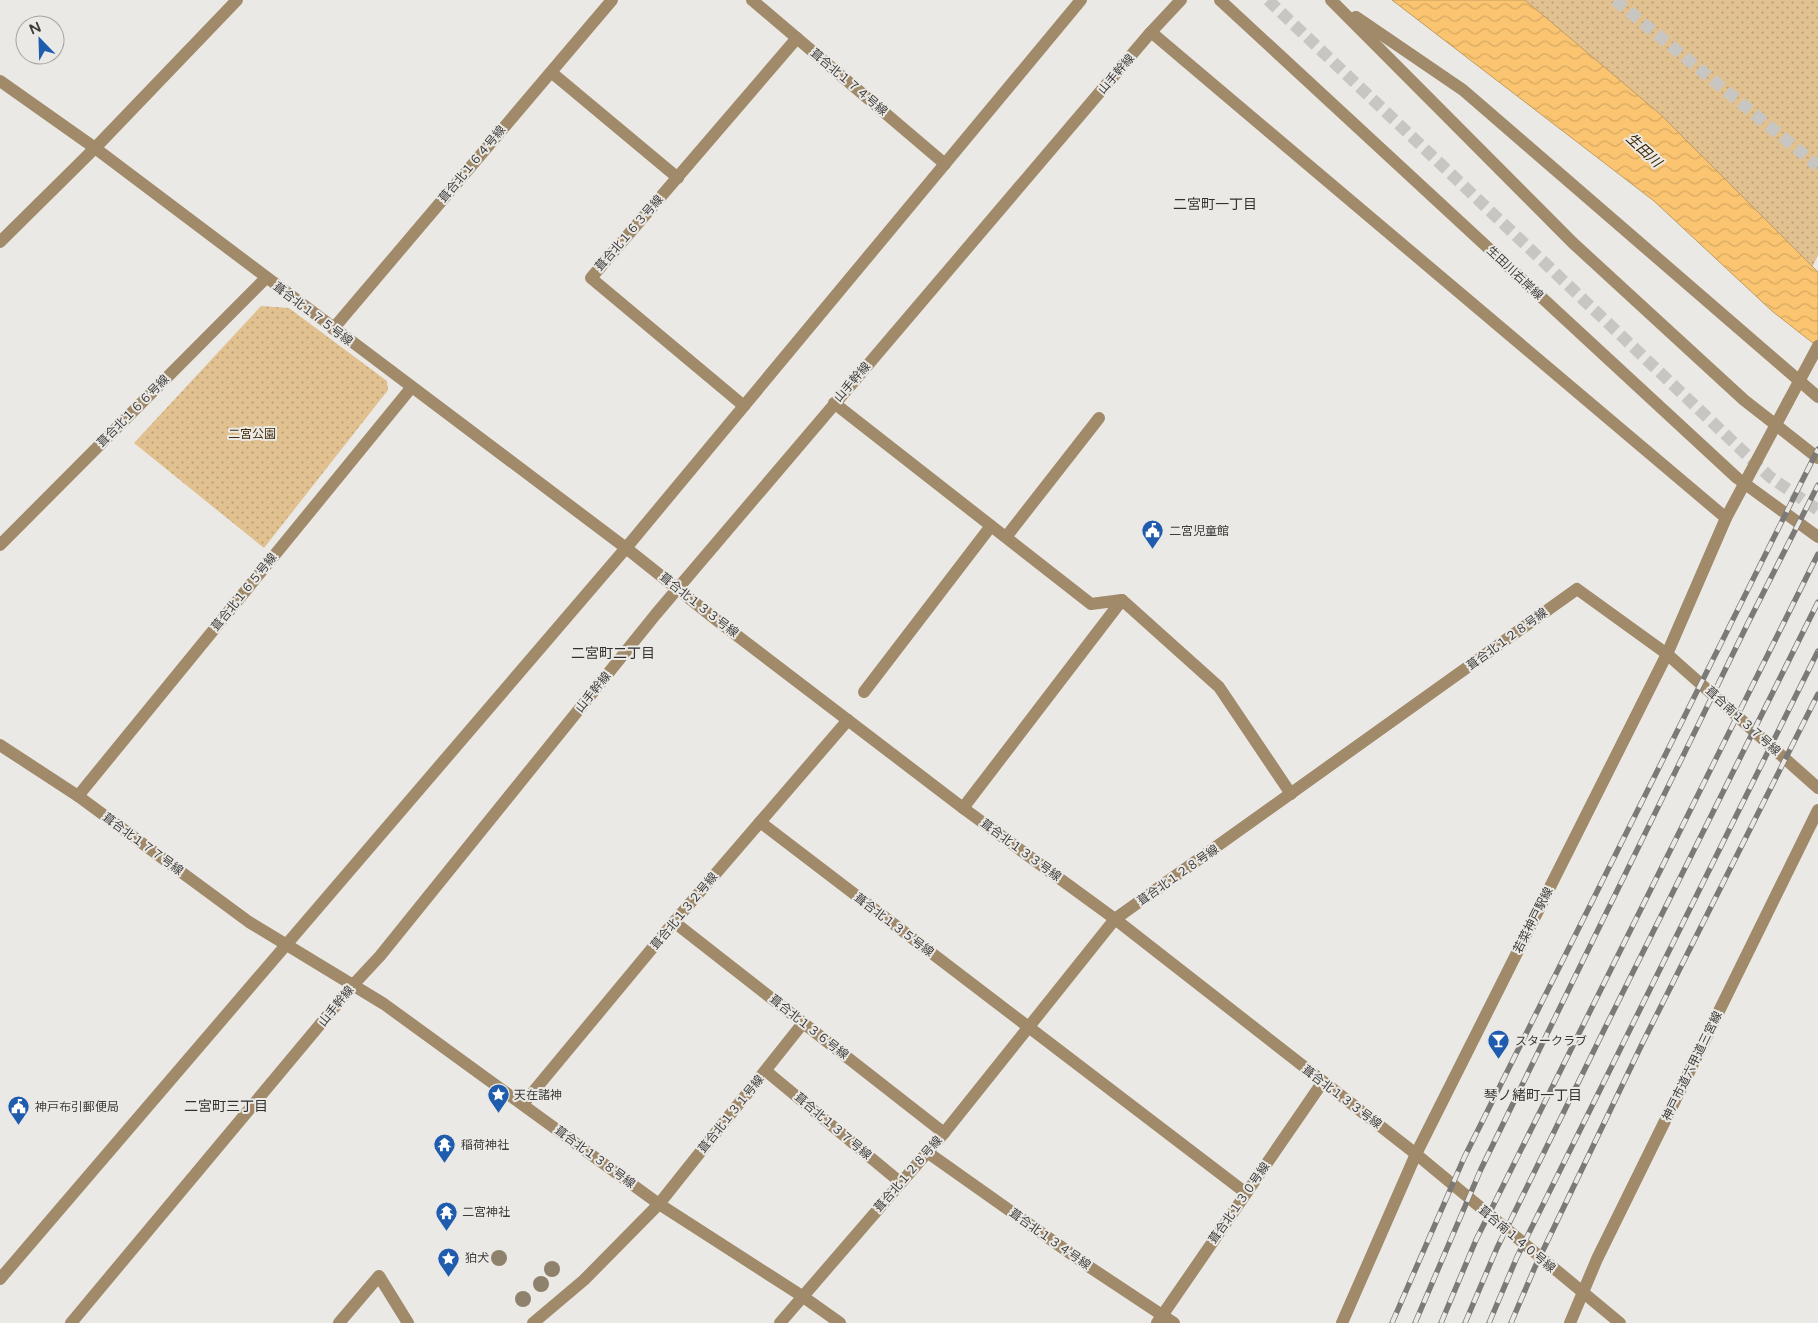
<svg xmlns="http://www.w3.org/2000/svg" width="1818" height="1323" viewBox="0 0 1818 1323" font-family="'Varela Round','Noto Sans JP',sans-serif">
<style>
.grass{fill:url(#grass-dots)}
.water{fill:url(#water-waves);stroke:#c19b60}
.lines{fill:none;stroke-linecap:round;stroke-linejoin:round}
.minor-tunnel{stroke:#c8c6c3;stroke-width:12;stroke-dasharray:12 6;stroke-linecap:butt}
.minor{stroke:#a08a69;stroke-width:12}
.rail-casing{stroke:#7b7a77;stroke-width:5.5}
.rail{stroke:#ebe9e6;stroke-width:4;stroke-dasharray:11;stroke-linecap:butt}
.minor-bridge{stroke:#a08a69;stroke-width:12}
.tree{fill:#8f826c}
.labels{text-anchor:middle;stroke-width:4;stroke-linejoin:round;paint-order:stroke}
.street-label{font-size:12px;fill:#3c3b39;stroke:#ebe9e6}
.park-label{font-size:12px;fill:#442e09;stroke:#ebe9e6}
.poi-label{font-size:12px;fill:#3c3b39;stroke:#ebe9e6;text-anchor:start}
.water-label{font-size:14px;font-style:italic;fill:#3a2500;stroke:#ebe9e6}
.neighbourhood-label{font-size:14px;fill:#33312f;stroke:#ebe9e6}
</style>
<defs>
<pattern id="grass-dots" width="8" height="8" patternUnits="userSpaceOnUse" patternTransform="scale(1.25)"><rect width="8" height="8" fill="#e2c190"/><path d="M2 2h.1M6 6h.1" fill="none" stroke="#b89e77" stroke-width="1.8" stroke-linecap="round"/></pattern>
<pattern id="water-waves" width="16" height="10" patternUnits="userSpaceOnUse" patternTransform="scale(1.25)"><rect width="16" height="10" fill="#fac470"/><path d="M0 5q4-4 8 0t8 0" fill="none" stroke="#d7a962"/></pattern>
</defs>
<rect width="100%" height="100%" fill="#ebe9e6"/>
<g class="grass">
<polygon points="1525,0 1818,0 1818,255 1812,268 1660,114"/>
<polygon points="261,306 289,308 387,381 388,390 264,548 134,443"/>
</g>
<polygon class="water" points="1392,0 1525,0 1660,114 1818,272 1818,347 1772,311 1654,201"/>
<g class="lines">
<g class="minor-tunnel">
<polyline points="1268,0 1770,477 1818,510"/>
<polyline points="1615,0 1818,166"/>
</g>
<g class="minor">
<polyline points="752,0 945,164"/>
<polyline points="1220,0 1737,478 1818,537"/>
<polyline points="1331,0 1573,243 1744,400 1818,458"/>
<polyline points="1356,17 1463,90 1818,397"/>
<polyline points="1151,32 1726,518 1667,654 1416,1154 1342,1323"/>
<polyline points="551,72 678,178"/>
<polyline points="0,81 95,148 626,548 714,618 963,808 1115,919 1416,1154 1620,1323"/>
<polyline points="0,242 95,148 237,0"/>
<polyline points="333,329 612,0"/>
<polyline points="1788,402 1818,346"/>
<polyline points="834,403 1091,604 1122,600 1219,687 1291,794"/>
<polyline points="744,406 591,278 797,38"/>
<polyline points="1006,537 1099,418"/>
<polyline points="0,545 266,278"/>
<polyline points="864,692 991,526"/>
<polyline points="0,745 78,796 249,922 384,1004 659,1204 802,1296 840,1323"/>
<polyline points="78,796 411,388"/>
<polyline points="963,808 1122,600"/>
<polyline points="760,822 1246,1193"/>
<polyline points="674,922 944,1133"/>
<polyline points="766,1071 900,1182"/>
<polyline points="523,1104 674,922 848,720"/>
<polyline points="927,1152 1091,1268 1174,1323"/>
<polyline points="0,1279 626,548 1081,0"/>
<polyline points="71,1323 353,985 380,956 656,614 1151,32 1181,0"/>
<polyline points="339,1323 379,1276 408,1323"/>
<polyline points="533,1323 584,1280 659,1204 803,1023"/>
<polyline points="780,1323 944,1133 1115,919 1577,589 1667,654 1818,788"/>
<polyline points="1157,1323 1322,1083"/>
<polyline points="1570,1323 1597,1259 1818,810"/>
</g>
<defs>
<g id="rail">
<polyline points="1392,1323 1464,1158 1818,449"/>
<polyline points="1415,1323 1481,1169 1748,623 1818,485"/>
<polyline points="1441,1323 1476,1240 1818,554"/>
<polyline points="1465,1323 1497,1248 1605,1028 1818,602"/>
<polyline points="1489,1323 1517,1257 1818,651"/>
<polyline points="1511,1323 1535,1267 1642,1044 1818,694"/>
</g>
</defs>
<use href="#rail" class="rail-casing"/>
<use href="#rail" class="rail"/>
<polyline class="minor-bridge" points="1726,518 1788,402"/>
</g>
<g class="tree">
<circle cx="499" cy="1258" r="8"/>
<circle cx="552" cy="1269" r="8"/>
<circle cx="541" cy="1284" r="8"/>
<circle cx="523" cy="1299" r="8"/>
</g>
<defs>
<symbol id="civic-pin" viewBox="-11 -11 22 30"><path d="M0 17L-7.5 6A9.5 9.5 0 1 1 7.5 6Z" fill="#1f5cad" stroke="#ebe9e6"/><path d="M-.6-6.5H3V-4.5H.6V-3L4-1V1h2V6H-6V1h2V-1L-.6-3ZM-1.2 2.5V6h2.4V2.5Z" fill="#fff"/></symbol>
<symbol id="bar-pin" viewBox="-11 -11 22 30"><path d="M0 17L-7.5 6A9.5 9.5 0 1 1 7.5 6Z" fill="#1f5cad" stroke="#ebe9e6"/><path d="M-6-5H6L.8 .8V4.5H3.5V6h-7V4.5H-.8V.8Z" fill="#fff"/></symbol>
<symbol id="sight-pin" viewBox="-11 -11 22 30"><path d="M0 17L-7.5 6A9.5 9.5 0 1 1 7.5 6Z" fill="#1f5cad" stroke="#ebe9e6"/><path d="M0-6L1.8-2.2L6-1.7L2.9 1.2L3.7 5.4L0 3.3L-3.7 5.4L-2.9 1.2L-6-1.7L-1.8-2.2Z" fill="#fff"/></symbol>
<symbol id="temple-pin" viewBox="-11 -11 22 30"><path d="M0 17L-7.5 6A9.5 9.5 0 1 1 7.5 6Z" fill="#1f5cad" stroke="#ebe9e6"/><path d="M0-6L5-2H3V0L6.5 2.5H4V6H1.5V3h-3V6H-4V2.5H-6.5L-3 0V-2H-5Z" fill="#fff"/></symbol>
</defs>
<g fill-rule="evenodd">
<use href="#civic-pin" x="1140" y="518" width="25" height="34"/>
<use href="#bar-pin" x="1486" y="1028" width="25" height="34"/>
<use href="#sight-pin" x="486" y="1082" width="25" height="34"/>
<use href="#civic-pin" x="6" y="1094" width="25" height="34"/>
<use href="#temple-pin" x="432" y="1132" width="25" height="34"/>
<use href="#temple-pin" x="434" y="1200" width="25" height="34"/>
<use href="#sight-pin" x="436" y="1246" width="25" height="34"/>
</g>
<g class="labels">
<g class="street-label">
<text transform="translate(1116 74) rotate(-49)" y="4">山手幹線</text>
<text transform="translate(849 82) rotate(40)" y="4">葺合北１７４号線</text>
<text transform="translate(472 164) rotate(-50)" y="4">葺合北１６４号線</text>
<text transform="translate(629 233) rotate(-49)" y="4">葺合北１６３号線</text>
<text transform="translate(1515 273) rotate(43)" y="4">生田川右岸線</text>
<text transform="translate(313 314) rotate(37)" y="4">葺合北１７５号線</text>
<text transform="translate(852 382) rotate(-49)" y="4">山手幹線</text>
<text transform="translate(133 411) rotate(-45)" y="4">葺合北１６６号線</text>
<text transform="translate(244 592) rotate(-51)" y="4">葺合北１６５号線</text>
<text transform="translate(699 605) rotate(38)" y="4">葺合北１３３号線</text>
<text transform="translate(1507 639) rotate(-36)" y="4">葺合北１２８号線</text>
<text transform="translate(593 692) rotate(-51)" y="4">山手幹線</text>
<text transform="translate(1743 721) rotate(42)" y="4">葺合南１３７号線</text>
<text transform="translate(143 844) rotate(36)" y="4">葺合北１７７号線</text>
<text transform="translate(1021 850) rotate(36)" y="4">葺合北１３３号線</text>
<text transform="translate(1178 875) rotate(-35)" y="4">葺合北１２８号線</text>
<text transform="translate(684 911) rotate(-50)" y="4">葺合北１３２号線</text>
<text transform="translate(1533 920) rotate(-63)" y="4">若菜神戸駅線</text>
<text transform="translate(894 925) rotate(37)" y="4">葺合北１３５号線</text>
<text transform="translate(336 1006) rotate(-51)" y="4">山手幹線</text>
<text transform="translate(809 1027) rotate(38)" y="4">葺合北１３６号線</text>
<text transform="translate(1692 1066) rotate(-64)" y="4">神戸市道六甲道三宮線</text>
<text transform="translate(1342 1097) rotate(37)" y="4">葺合北１３３号線</text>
<text transform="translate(731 1114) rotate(-51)" y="4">葺合北１３１号線</text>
<text transform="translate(833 1126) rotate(40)" y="4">葺合北１３７号線</text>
<text transform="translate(595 1157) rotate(36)" y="4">葺合北１３８号線</text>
<text transform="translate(908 1174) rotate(-49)" y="4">葺合北１２８号線</text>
<text transform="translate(1239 1203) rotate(-55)" y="4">葺合北１３０号線</text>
<text transform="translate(1050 1239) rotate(35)" y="4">葺合北１３４号線</text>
<text transform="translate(1517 1239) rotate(40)" y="4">葺合南１４０号線</text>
</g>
<g class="park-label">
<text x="252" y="438">二宮公園</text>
</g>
<g class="poi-label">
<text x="1169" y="535">二宮児童館</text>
<text x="1515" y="1045">スタークラブ</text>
<text x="514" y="1099">天在諸神</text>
<text x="35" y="1111">神戸布引郵便局</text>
<text x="461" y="1149">稲荷神社</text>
<text x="462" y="1216">二宮神社</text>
<text x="465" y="1262">狛犬</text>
</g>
<g class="water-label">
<text transform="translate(1644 150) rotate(43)" y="5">生田川</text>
</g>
<g class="neighbourhood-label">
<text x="1215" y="209">二宮町一丁目</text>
<text x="613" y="658">二宮町二丁目</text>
<text x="1533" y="1100">琴ノ緒町一丁目</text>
<text x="226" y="1111">二宮町三丁目</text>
</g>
</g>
<g transform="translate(40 40) rotate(337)"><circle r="24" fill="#ebe9e6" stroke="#a5a3a1"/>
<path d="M0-4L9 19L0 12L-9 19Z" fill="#1f5cad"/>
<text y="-8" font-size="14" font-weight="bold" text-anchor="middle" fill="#3c3b39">N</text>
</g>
</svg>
